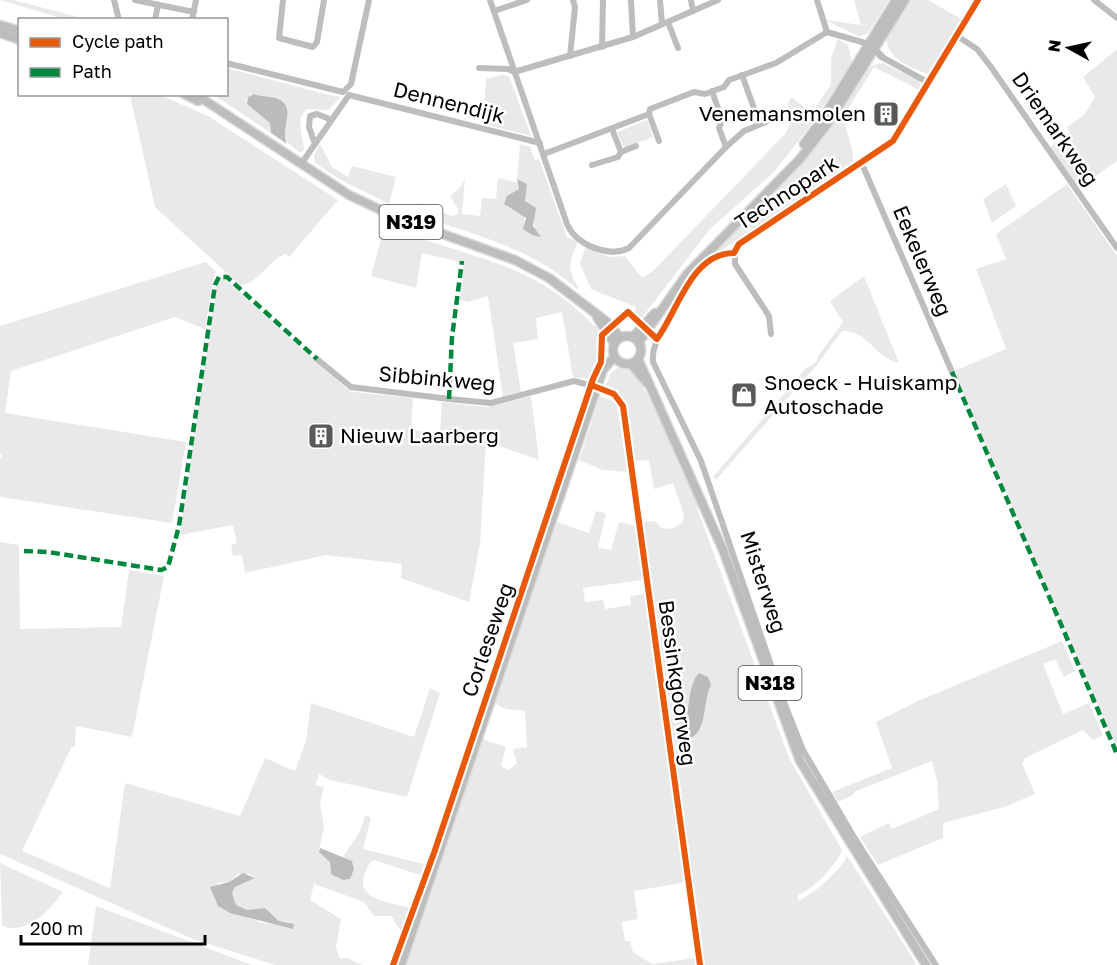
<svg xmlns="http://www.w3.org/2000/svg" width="1117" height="965" viewBox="0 0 1117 965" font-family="'Golos Text',sans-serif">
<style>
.green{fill:#e9e9e9;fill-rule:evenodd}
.water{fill:#bbb}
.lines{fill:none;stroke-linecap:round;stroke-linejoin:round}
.major-casing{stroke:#dbdbdb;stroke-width:11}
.minor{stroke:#bdbdbd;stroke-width:6}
.major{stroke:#bdbdbd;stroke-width:8}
.quiet{stroke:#00873e;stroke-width:4.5;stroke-dasharray:9 4.5;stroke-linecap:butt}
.cycleway-casing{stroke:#fff;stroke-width:10}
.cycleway{stroke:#e8590c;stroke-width:6}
.labels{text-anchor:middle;stroke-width:5;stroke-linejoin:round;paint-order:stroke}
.shield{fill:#fff;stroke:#4c4c4c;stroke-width:1.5}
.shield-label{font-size:20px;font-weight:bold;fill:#000}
.street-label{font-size:21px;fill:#000;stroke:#fff}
.poi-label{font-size:21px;fill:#000;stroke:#fff;text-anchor:start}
</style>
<rect width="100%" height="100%" fill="#fff"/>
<g class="green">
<polygon points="0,0 13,0 86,19 65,19"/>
<polygon points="854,0 889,0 868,33 860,37 825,20 861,25"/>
<path d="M906 0H928L961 19 928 74C909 68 882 55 887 33 889 22 900 9 906 0Z"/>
<polygon points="838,39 848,45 852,62 808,129 774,172 710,229 641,319 634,313 636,307 591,289 580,264 586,246 609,257 625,256 642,278 652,272 785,134 794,117 787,108 791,97 812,113 831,84 831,58"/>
<polygon points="1117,49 1117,161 1078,188 1050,147 1070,132 1067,127 1085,114 1095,97 1083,77"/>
<polygon points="883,63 919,81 921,91 874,67 843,117 853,153 853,162 703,263 767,198 865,70 873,65"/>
<path d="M227 68 329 95 341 97 328 110 307 109C294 120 304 137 304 151L299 152 284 139 288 115 282 102 254 94 250 95 246 101 270 123 271 133 214 95 226 94Z"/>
<polygon points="502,75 509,76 531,136 483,124 486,79"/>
<path d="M130 95H160L208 116 338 200 289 257 286 254C271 257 262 280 241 286L155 207Z"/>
<polygon points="647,120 653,137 624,148 617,132"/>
<polygon points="320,144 332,167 348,177 352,166 396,177 389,204 341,180 315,163 314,155"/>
<path d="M520 144 530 147 535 160 539 159 567 237 578 242C569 264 566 268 579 288L577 289C533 249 474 234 419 216L420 203 451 216 458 214V209L450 196 459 189 465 178 462 214 480 216 482 198 496 199 498 178 519 183V189L512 194 507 207 524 215V226L535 230 534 217 525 199 527 184 517 179Z"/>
<polygon points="1006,184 1016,206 992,223 983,199"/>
<polygon points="1067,184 1117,256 1117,749 954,371 1006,349 976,269 1006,259 996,234"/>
<path d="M385 225C462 258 532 259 594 326L597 325 602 330 596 339 598 355 589 379 573 377 562 312 536 318 538 339 513 343 521 392 503 397 488 296 468 302 460 300 464 263 422 253 416 288 371 276Z"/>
<polygon points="206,262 216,272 212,284 205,329 175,317 11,371 5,413 186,442 172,523 0,497 0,460 2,456 0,452 0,326"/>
<path d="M864 276 899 363C875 358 868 330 842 331L817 365 716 480 713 477 805 369 817 361 818 356 843 322 830 301Z"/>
<polygon points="224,278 346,388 354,392 413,398 411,430 440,433 442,402 487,407 531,396 539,460 486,441 480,544 469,602 401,578 402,564 326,555 245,573 242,555 233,556 231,545 237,543 233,525 180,535 217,283"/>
<path d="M618 367 634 371 672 439 700 504 697 508 789 758 842 850C838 863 812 891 799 894L797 901C811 897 841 870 847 856L907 949 916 964 913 965H705L642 522 655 521 661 528 671 529 682 523 684 514 673 483 654 489 649 460 633 461 624 403 617 389 606 385 610 374ZM693 681 711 685C702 702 709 737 684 740L682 730 689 718Z"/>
<polygon points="600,396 617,403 627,472 602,470 579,460"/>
<polygon points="596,511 606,513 598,548 611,550 619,522 635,526 643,580 583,588 585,602 603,600 605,609 631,605 630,596 645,594 687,882 634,891 638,919 622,922 625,941 630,941 633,952 652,964 696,958 697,965 405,965 482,739 506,747 501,766 509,770 517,763 513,749 527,747 525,711 506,709 494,703 557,522 589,533"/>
<path d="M0 542 19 545 20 629 121 627 129 570 164 576 132 737 76 726 75 747 72 746 22 851 110 888 125 783 240 816 265 758 295 771 306 741 311 703 414 737 430 688 440 693 407 797 330 780 319 774 315 785 324 787 320 803 324 827 319 850 330 862V870L343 880 349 879 354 864 343 857 360 831 365 816 371 817 363 849 424 864 420 875 374 860C368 864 366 870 364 876 356 900 393 903 409 908L401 931 391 916H374L364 902 314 884 310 900 341 919 336 947 340 959 347 958 363 965H275L193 939 0 854ZM238 874H250L255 878 235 887 232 893 236 905 247 910 265 908 279 921 289 922 288 929 281 924 262 923 216 902 218 883 229 882Z"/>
<polygon points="1062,641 1075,671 1064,677 1055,659 1043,664 1063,714 1089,703 1103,735 1093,740 1083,730 1025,758 1022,763 1035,794 1004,807 943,823 943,838 878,865 860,837 889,823 892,829 939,809 937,781 932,761 856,791 853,795 838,802 832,792 892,768 876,722 918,701"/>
<path d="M0 863 63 892C49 911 27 935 2 926Z"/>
<polygon points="96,906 252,965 88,965"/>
</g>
<g class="water">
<path d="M254 94C262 97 271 96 278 99 298 108 279 130 287 144L271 133 270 123 247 104 248 97Z"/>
<polygon points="517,179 527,184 525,201 536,208 533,226 541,237 532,235 523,229 526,218 504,204 507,196 519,189"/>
<path d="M699 673 708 677 711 685C702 702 709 737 684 740L681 732C692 712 686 687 699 673Z"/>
<polygon points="320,848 352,861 354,869 350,879 343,880 331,874 330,862 319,852"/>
<polygon points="243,873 255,878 235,887 232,893 236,905 247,910 265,908 279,921 294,924 293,929 230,913 218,906 210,887 229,882"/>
</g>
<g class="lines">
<defs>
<g id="major">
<polyline points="0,25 20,31"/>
<polyline points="0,33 20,40"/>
<polyline points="184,94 198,101"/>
<polyline points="195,94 349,195 398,218 515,260 549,278 607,322 620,337"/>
<polyline points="804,144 822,120 896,0"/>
<polyline points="597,317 614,343"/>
<circle cx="627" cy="350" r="14"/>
<polyline points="633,337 655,313"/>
<polyline points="639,342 687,274 800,159 828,123 905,0"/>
<polyline points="638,359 723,550 800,761 926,965"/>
<polyline points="631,364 648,384"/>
<polyline points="401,965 597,387 603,370 614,357"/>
</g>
</defs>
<use href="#major" class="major-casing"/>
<g class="minor">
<polyline points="114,0 119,20"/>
<polyline points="135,0 194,12"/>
<polyline points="283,0 279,38 313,47 317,42 324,0"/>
<path d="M490 0 567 224C576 245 609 258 629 248L726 147 719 128 722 120 712 91"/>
<polyline points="631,0 633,37"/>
<polyline points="660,0 662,24"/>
<polyline points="691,0 693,11"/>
<polyline points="817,0 827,32 869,44 882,56"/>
<polyline points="1094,0 1117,18"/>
<polyline points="494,11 527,0"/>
<polyline points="155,20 158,5"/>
<polyline points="192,20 196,0"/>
<polyline points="668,22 678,48"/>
<polyline points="957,36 977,49 991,67 1117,248"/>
<polyline points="602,47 603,0"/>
<polyline points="570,56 575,7 573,0"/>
<polyline points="880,56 929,83"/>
<polyline points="226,63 343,92 351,84 369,0"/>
<polyline points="479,68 508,69 514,72 633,37 718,0"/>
<polyline points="742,75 755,111"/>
<polyline points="649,114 659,141"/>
<polyline points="332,120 317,114 310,116 309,127 315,144 349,95 540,143"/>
<polyline points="726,147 744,131 766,122"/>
<polyline points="621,152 636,146"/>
<polyline points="544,154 649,114 650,109 694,92 705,94 724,87 729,80 776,63 827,32"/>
<polyline points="301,164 315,144"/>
<polyline points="862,164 952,372"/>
<polyline points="592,165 618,157 621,152 612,129"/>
<path d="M734 253C698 253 684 295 670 320 662 334 651 344 653 362L701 461 782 697 803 750 854 837 936 965"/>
<polyline points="771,334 769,316 735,264 735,248 893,141 978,0"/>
<polyline points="317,359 351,387 449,399 491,403 574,381 597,387"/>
</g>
<use href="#major" class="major"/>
<g class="quiet">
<polyline points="952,372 1117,754"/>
<polyline points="449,399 452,337 462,261"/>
<polyline points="24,551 48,552 161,570 168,567 179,526 215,285 219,277 227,277 317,359"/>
</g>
<defs>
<g id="cycleway">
<polyline points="591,385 614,394 623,406 700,965"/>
<path d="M393 965 434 853 593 379 601 362 602 335 628 312 657 339C678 311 691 253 734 253L739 244 893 141 978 0"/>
</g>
</defs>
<use href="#cycleway" class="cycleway-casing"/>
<use href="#cycleway" class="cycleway"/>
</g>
<defs>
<symbol id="building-square" viewBox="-11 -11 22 22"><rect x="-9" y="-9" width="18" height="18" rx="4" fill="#595959" stroke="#fff"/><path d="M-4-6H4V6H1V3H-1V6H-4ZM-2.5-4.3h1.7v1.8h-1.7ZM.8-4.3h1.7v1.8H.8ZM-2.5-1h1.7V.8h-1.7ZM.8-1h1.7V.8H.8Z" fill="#fff"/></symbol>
<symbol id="shop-square" viewBox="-11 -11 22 22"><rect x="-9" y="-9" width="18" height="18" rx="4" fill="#595959" stroke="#fff"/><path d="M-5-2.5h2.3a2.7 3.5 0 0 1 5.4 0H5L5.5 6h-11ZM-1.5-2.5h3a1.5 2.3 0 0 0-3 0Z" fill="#fff"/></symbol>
</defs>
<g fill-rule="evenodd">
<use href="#building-square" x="871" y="99" width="30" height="30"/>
<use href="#shop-square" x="729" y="380" width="30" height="30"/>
<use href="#building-square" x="306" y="421" width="30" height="30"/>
</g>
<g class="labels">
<g class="shield">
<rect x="379.5" y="205" width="63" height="34" rx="4.5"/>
<rect x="738.5" y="666" width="63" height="34" rx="4.5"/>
</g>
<g class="shield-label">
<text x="411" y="229">N319</text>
<text x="770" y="690">N318</text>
</g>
<g class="street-label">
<text transform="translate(449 103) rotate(14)" y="7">Dennendijk</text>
<text transform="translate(1055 129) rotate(55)" y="7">Driemarkweg</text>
<text transform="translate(787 193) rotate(-33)" y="7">Technopark</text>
<text transform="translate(922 261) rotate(67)" y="7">Eekelerweg</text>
<text transform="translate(437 379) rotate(5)" y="7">Sibbinkweg</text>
<text transform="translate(763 582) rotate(72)" y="7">Misterweg</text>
<text transform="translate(488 640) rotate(-71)" y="7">Corleseweg</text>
<text transform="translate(677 683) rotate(82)" y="7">Bessinkgoorweg</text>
</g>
<g class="poi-label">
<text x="866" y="121" text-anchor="end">Venemansmolen</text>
<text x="764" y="390">Snoeck - Huiskamp<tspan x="764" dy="24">Autoschade</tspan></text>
<text x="340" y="443">Nieuw Laarberg</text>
</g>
</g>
<rect x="18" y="18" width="210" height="78" fill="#ffffff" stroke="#999999" stroke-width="1.5"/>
<rect x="30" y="38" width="30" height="9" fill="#e8590c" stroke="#999999" stroke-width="1.5"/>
<text x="72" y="48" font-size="18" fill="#000000">Cycle path</text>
<rect x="30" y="68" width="30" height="9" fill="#00873e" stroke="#999999" stroke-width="1.5"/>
<text x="72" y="78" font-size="18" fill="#000000">Path</text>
<g transform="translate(1069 48) rotate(278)" stroke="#ffffff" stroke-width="4.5" paint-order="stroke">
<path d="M0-4.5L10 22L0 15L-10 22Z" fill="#000000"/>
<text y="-9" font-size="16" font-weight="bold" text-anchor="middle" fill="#000000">N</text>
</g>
<path d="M21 935v9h184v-9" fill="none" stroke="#000000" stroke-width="3"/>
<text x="30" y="935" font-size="18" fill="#000000" stroke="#ffffff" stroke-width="4.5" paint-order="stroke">200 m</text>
</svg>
